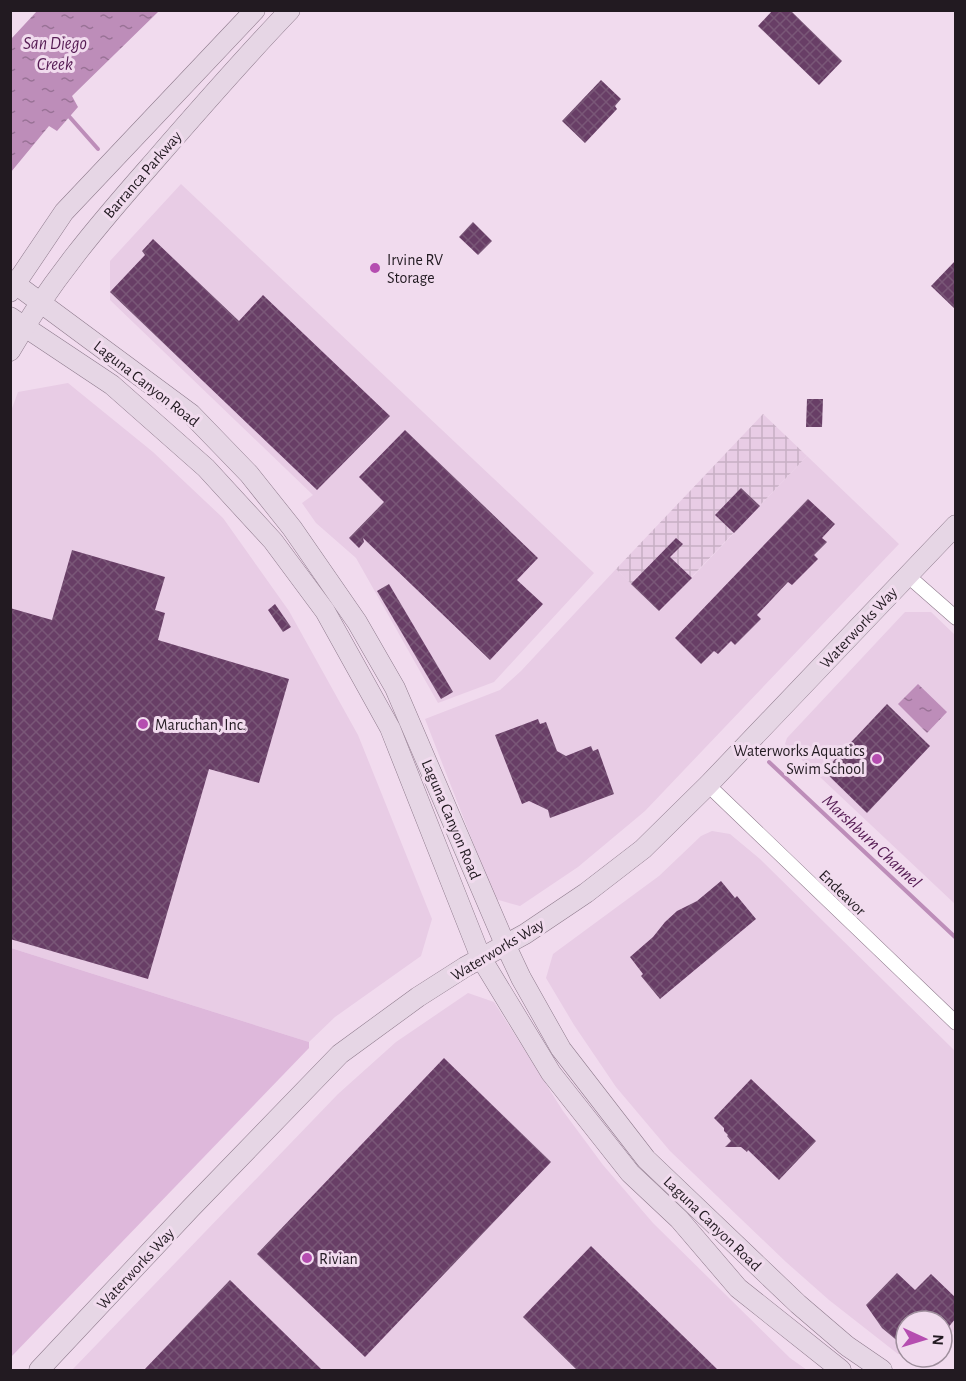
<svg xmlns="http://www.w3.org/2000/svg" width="966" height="1381" viewBox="0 0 966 1381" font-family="'Alegreya Sans',sans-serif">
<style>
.built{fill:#e8cce5}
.industrial{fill:url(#industrial-grid)}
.grass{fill:#deb8db}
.water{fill:url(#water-ripples)}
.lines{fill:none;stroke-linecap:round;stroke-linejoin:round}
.stream{stroke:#bd8db9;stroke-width:4}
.building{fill:url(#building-cross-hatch)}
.street-casing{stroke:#8e7a8c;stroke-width:15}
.secondary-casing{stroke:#8e7a8c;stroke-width:21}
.street{stroke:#fff;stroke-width:14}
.secondary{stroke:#e6d6e5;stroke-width:20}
.poi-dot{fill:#b54db0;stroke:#f1dbee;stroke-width:2}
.labels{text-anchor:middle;stroke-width:6;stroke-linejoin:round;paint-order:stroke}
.street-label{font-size:16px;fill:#221a21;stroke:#f1dbee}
.poi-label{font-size:16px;fill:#221a21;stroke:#f1dbee;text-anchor:start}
.water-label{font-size:18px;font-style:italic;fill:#561c54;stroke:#f1dbee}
</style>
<defs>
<pattern id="industrial-grid" width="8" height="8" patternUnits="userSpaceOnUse" patternTransform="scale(1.5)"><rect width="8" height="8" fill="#e8cce5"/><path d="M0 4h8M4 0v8" fill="none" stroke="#c7afc4"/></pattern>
<pattern id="water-ripples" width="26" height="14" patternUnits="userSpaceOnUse" patternTransform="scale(1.5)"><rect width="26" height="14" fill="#bd8db9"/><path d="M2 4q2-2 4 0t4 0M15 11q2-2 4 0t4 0" fill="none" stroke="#997296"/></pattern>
<pattern id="building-cross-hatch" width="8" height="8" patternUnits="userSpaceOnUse" patternTransform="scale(1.5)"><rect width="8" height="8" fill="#683e66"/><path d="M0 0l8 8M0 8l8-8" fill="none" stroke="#795777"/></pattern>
</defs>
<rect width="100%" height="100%" fill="#f1dbee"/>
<g class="built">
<polygon points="181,184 594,573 494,682 438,703 356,558 316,523 302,503 313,495 110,300 110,261"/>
<polygon points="68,383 153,452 223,518 289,611 358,735 432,919 421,956 335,1017 309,1042 11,948 11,411 18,392"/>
<polygon points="807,456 899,544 645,811 578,867 520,906 495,899 425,719 500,690 521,671 616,569 660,611"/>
<polygon points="905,612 931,612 955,635 955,904 785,744 787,738"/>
<polygon points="712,831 730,834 760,859 955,1051 955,1330 942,1344 942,1321 906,1321 906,1353 898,1354 829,1300 786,1262 670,1151 616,1087 574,1025 546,978 553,954 659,876 701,836"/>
<polygon points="468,993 494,1002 563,1111 603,1165 653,1223 790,1358 807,1370 72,1370 338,1094 396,1042"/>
</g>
<polygon class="industrial" points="763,414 807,456 659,611 616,569"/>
<polygon class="grass" points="11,948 309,1042 309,1048 11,1357"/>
<g class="water">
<polygon points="37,11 159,11 72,96 78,107 57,131 49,126 11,172 11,39"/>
<polygon points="918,684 947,712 927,733 898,704"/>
</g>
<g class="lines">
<g class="stream">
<polyline points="67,114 98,149"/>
<polyline points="769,762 956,938"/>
</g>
</g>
<g class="building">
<polygon points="773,10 790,10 842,61 819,85 758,26"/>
<polygon points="601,80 621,99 615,106 617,109 585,143 562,121"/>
<polygon points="473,222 492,241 478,255 459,237"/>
<polygon points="153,239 239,321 263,295 390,416 317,490 110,292 145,255 142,251"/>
<polygon points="956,260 956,310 931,286"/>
<polygon points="807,399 823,399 822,427 806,427"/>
<polygon points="405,430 538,558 517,580 543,604 490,660 363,538 364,542 359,548 349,538 384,502 359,477"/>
<polygon points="741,488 760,506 734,533 715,515"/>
<polygon points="808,499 835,524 822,538 827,542 814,555 818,559 792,585 788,582 757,615 761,619 735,645 731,641 718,654 714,651 701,664 675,638"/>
<polygon points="676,538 683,544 670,557 692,578 659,611 631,584"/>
<polygon points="72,550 165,577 155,610 165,613 158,640 289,679 259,783 209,769 148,979 10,939 10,608 52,620"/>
<polygon points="389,584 453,692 441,699 377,591"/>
<polygon points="275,604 291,627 283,632 268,610"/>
<polygon points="887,704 930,746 867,813 824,771"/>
<polygon points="538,719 540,724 546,722 557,751 566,756 591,746 593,751 598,749 614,794 550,818 548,810 529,801 522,804 495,735"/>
<polygon points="721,881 735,898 737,896 756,919 660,999 641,976 643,974 630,957 653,937 665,922 677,911 697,901"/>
<polygon points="444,1058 551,1162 365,1357 257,1254"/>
<polygon points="751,1079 816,1141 779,1180 748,1150 747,1152 741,1147 725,1147 731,1141 727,1136 728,1135 724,1131 724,1128 714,1118"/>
<polygon points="591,1246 719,1371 578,1371 523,1317"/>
<polygon points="897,1273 915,1290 931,1274 956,1298 956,1318 942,1335 942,1321 906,1321 906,1348 882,1328 866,1305"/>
<polygon points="230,1280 323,1371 143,1371"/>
</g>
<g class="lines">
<defs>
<g id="street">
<polyline points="907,575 956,618"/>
<polyline points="708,785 956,1023"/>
</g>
<g id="secondary">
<polyline points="10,280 191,414 249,474 292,528 357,622 395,688 505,944 521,978 561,1049 646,1159 798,1304 847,1346 882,1370"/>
<polyline points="10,292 64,212 255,10"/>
<polyline points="10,317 112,385 206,468 273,541 325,611 390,728 481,958 551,1073 630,1173 679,1219 738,1288 841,1370"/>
<path d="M10 351C49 283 99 224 150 166 196 113 241 61 290 10"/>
<polyline points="39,1370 190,1209 340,1054 418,997 465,967 525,934 586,893 643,849 708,785 956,525"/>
</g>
</defs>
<use href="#street" class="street-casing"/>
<use href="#secondary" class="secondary-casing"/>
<use href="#street" class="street"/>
<use href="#secondary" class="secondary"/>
</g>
<g class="poi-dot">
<circle cx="375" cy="268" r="6"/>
<circle cx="143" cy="724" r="6"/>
<circle cx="877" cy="759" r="6"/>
<circle cx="307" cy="1258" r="6"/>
</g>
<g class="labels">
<g class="street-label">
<text transform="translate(142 174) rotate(-49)" y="6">Barranca Parkway</text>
<text transform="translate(147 383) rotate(38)" y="6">Laguna Canyon Road</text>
<text transform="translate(858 627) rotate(-47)" y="6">Waterworks Way</text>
<text transform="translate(452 819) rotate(67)" y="6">Laguna Canyon Road</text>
<text transform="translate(843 892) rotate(44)" y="6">Endeavor</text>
<text transform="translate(497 949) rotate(-31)" y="6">Waterworks Way</text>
<text transform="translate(713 1223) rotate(44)" y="6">Laguna Canyon Road</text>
<text transform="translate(135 1268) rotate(-47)" y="6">Waterworks Way</text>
</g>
<g class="poi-label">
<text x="387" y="265">Irvine RV<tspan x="387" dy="18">Storage</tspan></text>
<text x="155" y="730">Maruchan, Inc.</text>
<text x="865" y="756" text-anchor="end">Waterworks Aquatics<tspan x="865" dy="18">Swim School</tspan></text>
<text x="319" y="1264">Rivian</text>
</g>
<g class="water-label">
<text x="55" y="49">San Diego<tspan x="55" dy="21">Creek</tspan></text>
<text transform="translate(872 841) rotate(43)" y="6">Marshburn Channel</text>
</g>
</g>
<rect width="966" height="1381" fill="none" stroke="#221a21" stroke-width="24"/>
<g transform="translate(924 1339) rotate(94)"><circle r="28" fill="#f1dbee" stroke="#9e8e9c" stroke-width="1.5"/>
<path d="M0-4.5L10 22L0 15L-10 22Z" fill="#b54db0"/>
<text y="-9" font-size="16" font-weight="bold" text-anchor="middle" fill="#221a21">N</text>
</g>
</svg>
